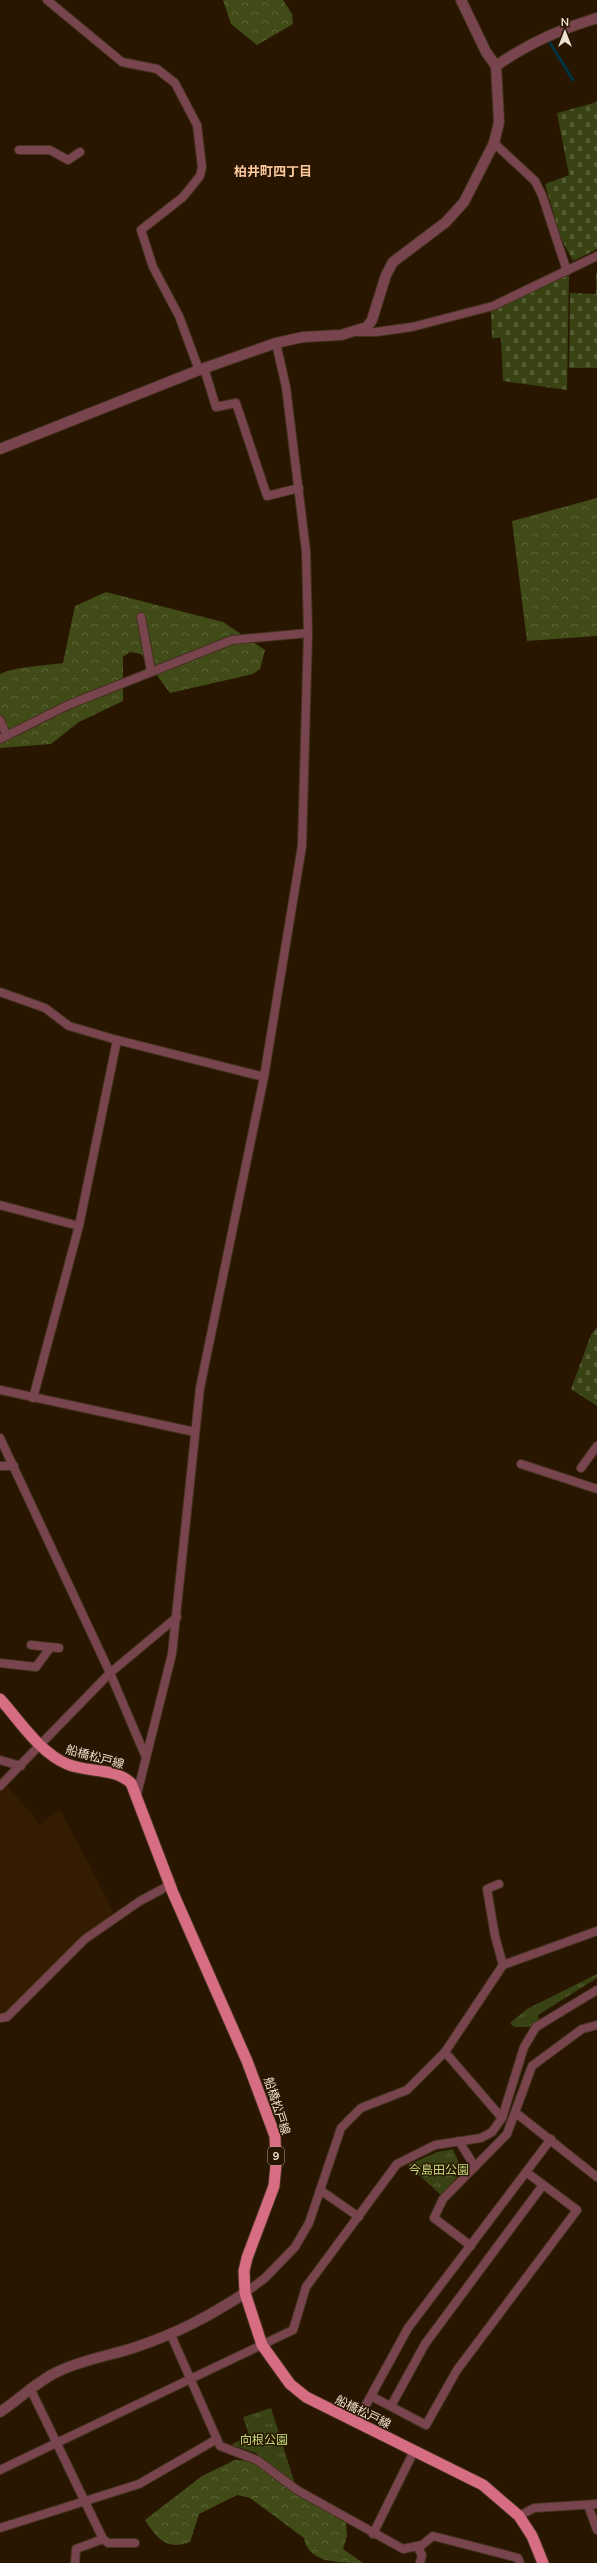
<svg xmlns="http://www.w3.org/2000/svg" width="597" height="2563" viewBox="0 0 597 2563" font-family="Mulish,'Noto Sans JP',sans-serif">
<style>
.built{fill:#341c00}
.forest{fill:url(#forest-crowns)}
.cemetery{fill:url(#cemetery-stones)}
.park{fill:url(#park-tufts)}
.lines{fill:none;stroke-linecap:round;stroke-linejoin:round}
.stream{stroke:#003443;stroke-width:3}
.minor-casing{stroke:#45321e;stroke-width:10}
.tertiary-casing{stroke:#45321e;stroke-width:12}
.primary-casing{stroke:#45321e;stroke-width:13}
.minor{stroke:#78454e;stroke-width:8}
.tertiary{stroke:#78454e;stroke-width:10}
.primary{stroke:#d66d82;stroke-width:11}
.labels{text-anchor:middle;stroke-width:3;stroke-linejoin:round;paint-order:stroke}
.shield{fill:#291601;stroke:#b4a494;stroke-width:1}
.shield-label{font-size:11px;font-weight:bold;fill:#efe1d3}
.street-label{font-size:12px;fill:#efe1d3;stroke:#291601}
.park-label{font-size:12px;fill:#c4dc7b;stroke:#291601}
.neighbourhood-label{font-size:13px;font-weight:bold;fill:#fcc99f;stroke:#291601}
</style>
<defs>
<pattern id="forest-crowns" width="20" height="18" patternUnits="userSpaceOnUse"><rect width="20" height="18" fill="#404b17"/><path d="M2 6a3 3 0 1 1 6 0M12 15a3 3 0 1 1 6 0" fill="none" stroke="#5c6538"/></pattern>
<pattern id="cemetery-stones" width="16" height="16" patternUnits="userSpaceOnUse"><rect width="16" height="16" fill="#384213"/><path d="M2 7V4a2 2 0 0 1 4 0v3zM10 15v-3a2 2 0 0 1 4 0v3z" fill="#555d34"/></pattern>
<pattern id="park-tufts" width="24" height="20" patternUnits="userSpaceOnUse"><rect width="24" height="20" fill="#384213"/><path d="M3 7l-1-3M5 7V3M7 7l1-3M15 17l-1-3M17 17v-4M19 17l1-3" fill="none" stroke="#555d34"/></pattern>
</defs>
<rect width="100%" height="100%" fill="#291601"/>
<polygon class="built" points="7,1785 40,1824 60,1809 115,1915 83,1936 4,2014 0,2015 0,1791"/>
<g class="forest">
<polygon points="223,0 283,0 292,14 293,24 257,45 231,24"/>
<polygon points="597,498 597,636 527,641 512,521"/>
<path d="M106 592 223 622 265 650 260 669 253 674 170 693 141 654 130 652 123 657V701L79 722 51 744 0 748V674C17 666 44 666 63 663L75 606Z"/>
<path d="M235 2460 254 2461 346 2523 347 2536 343 2549 363 2563C339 2563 308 2563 304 2538L250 2498 237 2495 199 2514 190 2542C166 2551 157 2538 145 2520L202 2476Z"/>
</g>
<g class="cemetery">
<polygon points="597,102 597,249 573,261 560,236 545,184 569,175 557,113"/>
<polygon points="596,273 597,273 597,368 569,368 570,293 596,294"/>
<polygon points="569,274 567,390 503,381 501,338 492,338 491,311"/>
<polygon points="597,1327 597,1406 571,1389 591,1335"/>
</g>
<g class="park">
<polygon points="597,1974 597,1978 538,2015 539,2020 529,2027 514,2027 510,2023 527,2009"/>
<polygon points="453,2149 462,2170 442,2196 408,2165 437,2152"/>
<polygon points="271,2408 295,2484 256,2453 231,2445 249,2435 243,2417"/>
</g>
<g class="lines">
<polyline class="stream" points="550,43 573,80"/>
<defs>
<g id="minor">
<polyline points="47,0 122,62 157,69 175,83 197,125 202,167 200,176 183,197 141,230 153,267 179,316 199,370"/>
<polyline points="494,143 535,181 542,195 567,271"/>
<polyline points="19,150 50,150 68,160 80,152"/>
<polyline points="358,332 376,332 412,327 493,306 597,256"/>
<polyline points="204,368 216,407 236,403 267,496 299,488"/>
<polyline points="141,617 151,671"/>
<polyline points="0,720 7,736"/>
<polyline points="0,739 68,705 232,640 308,633"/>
<polyline points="0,992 45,1008 69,1026 117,1040 264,1077"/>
<polyline points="0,1205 79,1226 33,1398"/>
<polyline points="79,1226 117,1040"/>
<polyline points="0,1390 195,1432"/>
<polyline points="0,1438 110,1673 145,1755"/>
<polyline points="521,1464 597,1489"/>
<polyline points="0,1466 14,1466"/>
<polyline points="581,1468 597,1446"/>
<polyline points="31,1645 59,1648"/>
<polyline points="0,1663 36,1667 50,1648"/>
<polyline points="0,1760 21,1766"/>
<polyline points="0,1786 110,1673 177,1617"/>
<polyline points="137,1794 172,1654 200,1388 264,1077 302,846 308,633 306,551 286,387 276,343"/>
<polyline points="499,1884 487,1889 495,1936 503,1965"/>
<polyline points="0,2018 7,2017 85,1939 140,1901 170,1885"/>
<polyline points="445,2052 502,2118"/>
<polyline points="516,2113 597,2177"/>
<polyline points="459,2141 475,2167"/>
<polyline points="320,2190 359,2217"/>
<polyline points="471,2246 434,2218 443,2199 507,2134 532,2066 582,2029 597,2025"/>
<polyline points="245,2293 265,2278 295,2247 309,2223 341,2128 361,2108 407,2090 445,2052 503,1965 597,1931"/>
<polyline points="171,2335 220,2446 257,2460 297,2490 403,2549 422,2545 433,2536 518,2558 520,2563"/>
<polyline points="30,2388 103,2539 108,2543 135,2543"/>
<polyline points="371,2396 426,2425 457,2370 577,2210 526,2172"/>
<polyline points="391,2406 425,2344 543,2185"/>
<polyline points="356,2423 408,2328 551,2139"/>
<polyline points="0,2470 293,2330 306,2287 397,2164 435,2145 481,2138 492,2132 502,2118 524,2047 536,2027 597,1990"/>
<polyline points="588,2505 597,2530"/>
<polyline points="519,2516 534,2508 597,2504"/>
<polyline points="0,2528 139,2484 217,2439"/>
<polyline points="373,2534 414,2451"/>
<polyline points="417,2546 422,2555 420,2563"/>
<polyline points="75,2563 76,2549 103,2539"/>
</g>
<g id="tertiary">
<path d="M496 66C527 44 560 29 597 18"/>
<polyline points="0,449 199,370 276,343 303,337 341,335 367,327 372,320 386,275 393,262 446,222 464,202 494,143 499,122 496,66 486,52 461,0"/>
<path d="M0 2412C20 2399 36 2382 57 2372 81 2360 108 2356 133 2348 176 2334 208 2317 245 2293"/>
</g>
<path id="primary" d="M0 1699C20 1721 39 1752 67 1764 88 1773 113 1767 131 1783L173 1893 247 2061 275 2136 276 2165 274 2186 247 2258 244 2271 245 2293 262 2345 290 2384 306 2397 483 2485 519 2516 532 2536 543 2563"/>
</defs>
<use href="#minor" class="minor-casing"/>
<use href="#tertiary" class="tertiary-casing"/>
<use href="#primary" class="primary-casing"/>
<use href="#minor" class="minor"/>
<use href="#tertiary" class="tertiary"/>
<use href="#primary" class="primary"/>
</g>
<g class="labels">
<rect class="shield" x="268" y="2147" width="16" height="18" rx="3"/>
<g class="shield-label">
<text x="276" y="2160">9</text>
</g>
<g class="street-label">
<text transform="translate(95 1757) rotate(15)" y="4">船橋松戸線</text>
<text transform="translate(277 2106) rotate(72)" y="4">船橋松戸線</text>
<text transform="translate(363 2412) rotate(26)" y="4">船橋松戸線</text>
</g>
<g class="park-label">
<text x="439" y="2174">今島田公園</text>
<text x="264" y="2444">向根公園</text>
</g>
<g class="neighbourhood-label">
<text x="273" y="176">柏井町四丁目</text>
</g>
</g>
<g transform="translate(565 32)" stroke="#291601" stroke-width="3" paint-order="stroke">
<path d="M0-3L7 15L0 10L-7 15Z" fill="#efe1d3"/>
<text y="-6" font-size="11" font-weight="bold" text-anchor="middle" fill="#efe1d3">N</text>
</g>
</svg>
